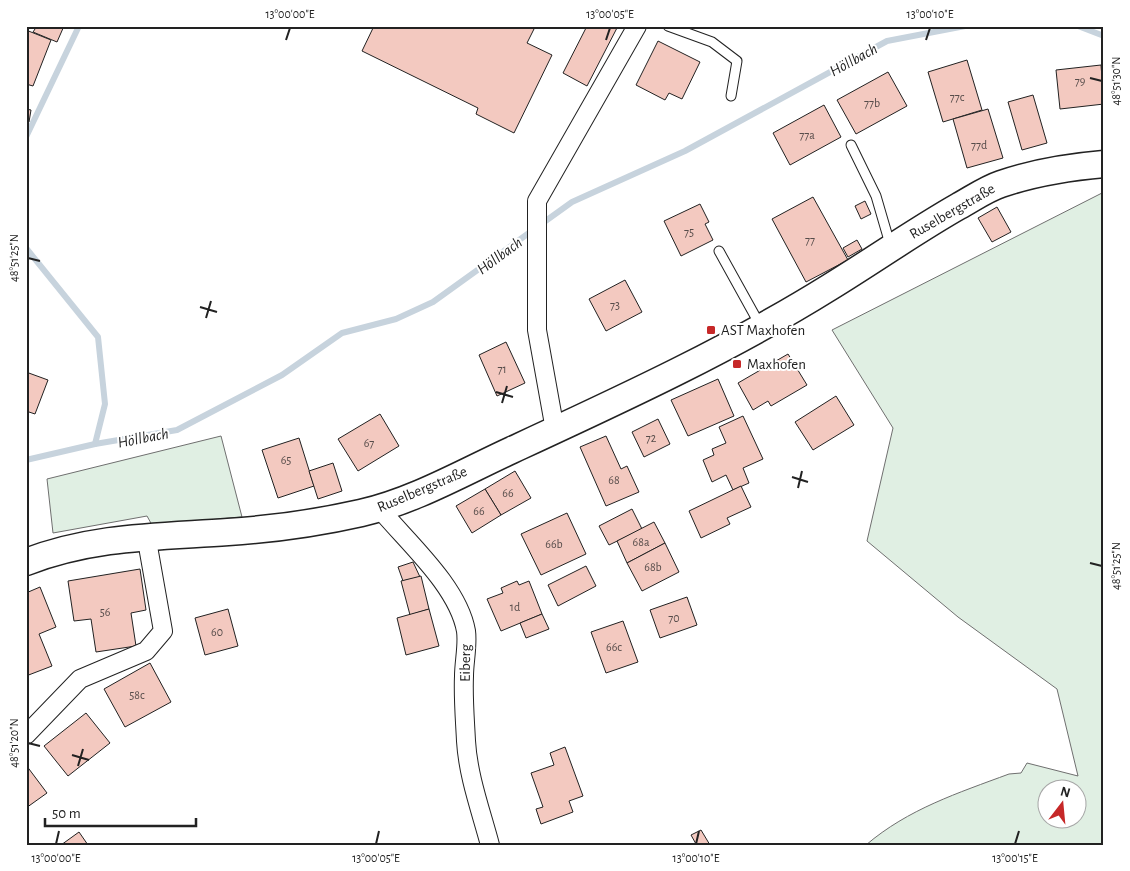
<svg xmlns="http://www.w3.org/2000/svg" width="1130" height="871" viewBox="0 0 1130 871" font-family="'Alegreya Sans',sans-serif">
<style>
.green{fill:#e0efe3;stroke:#6f6f6f;fill-rule:evenodd}
.lines{fill:none;stroke-linecap:round;stroke-linejoin:round}
.stream{stroke:#c7d3dd;stroke-width:6}
.building{fill:#f3c9c0;stroke:#222}
.lane-casing{stroke:#222;stroke-width:11}
.street-casing{stroke:#222;stroke-width:20}
.secondary-casing{stroke:#222;stroke-width:29}
.lane{stroke:#fff;stroke-width:9}
.street{stroke:#fff;stroke-width:18}
.secondary{stroke:#fff;stroke-width:26}
.ticks{fill:none;stroke:#222;stroke-width:2}
.poi-dot{fill:#c62828;stroke:#fff;stroke-width:2}
.labels{text-anchor:middle;stroke-width:4;stroke-linejoin:round;paint-order:stroke}
.number-label{font-size:12px;fill:#564c4a}
.street-label{font-size:15px;fill:#222;stroke:#fff}
.poi-label{font-size:15px;fill:#222;stroke:#fff;text-anchor:start}
.water-label{font-size:16px;font-style:italic;fill:#222;stroke:#fff}
.neatline{fill:none;stroke:#222;stroke-width:2}
.ticks-label{font-size:12px;text-anchor:middle;fill:#222}
</style>
<rect width="100%" height="100%" fill="#fff"/>
<g class="green">
<path d="M1102 193 1104 845H866C908 809 958 793 1009 774L1021 773 1027 763 1078 776 1057 689 958 617 867 541 893 428 832 330ZM1048 788H1078V818H1048Z"/>
<polygon points="221,436 242,517 152,525 147,516 53,533 47,479"/>
</g>
<g class="lines">
<g class="stream">
<polyline points="1078,26 1104,36"/>
<polyline points="26,137 79,26"/>
<polyline points="26,248 98,337 105,404 95,444"/>
<polyline points="26,460 95,444 177,430 282,375 342,333 396,319 433,302 572,202 685,151 887,41 965,26"/>
</g>
</g>
<g class="building">
<polygon points="37,26 64,26 57,42 33,32"/>
<polygon points="374,26 529,26 534,29 527,43 552,55 514,133 476,114 478,108 362,51"/>
<polygon points="587,26 618,26 587,86 563,73"/>
<polygon points="26,30 51,40 33,86 26,84"/>
<polygon points="658,41 700,62 682,99 669,93 665,100 636,85"/>
<polygon points="967,60 982,110 943,122 928,72"/>
<polygon points="1101,65 1104,104 1060,109 1056,70"/>
<polygon points="888,72 907,106 856,134 837,100"/>
<polygon points="1033,95 1047,143 1022,150 1008,102"/>
<polygon points="824,105 841,137 790,165 773,133"/>
<polygon points="26,109 31,110 29,122 26,121"/>
<polygon points="988,109 1003,158 967,168 953,119"/>
<polygon points="813,197 848,260 806,282 772,219"/>
<polygon points="865,201 871,214 861,219 855,206"/>
<polygon points="700,204 709,222 705,224 713,240 681,256 664,221"/>
<polygon points="997,207 1011,232 992,242 978,218"/>
<polygon points="857,240 862,249 848,257 843,248"/>
<polygon points="625,280 642,312 606,331 589,299"/>
<polygon points="506,342 525,383 497,396 479,355"/>
<polygon points="788,354 807,385 771,406 768,401 753,410 738,383"/>
<polygon points="26,372 48,380 35,414 26,411"/>
<polygon points="718,379 734,416 688,436 671,400"/>
<polygon points="836,396 854,425 813,450 795,422"/>
<polygon points="380,414 399,446 358,471 338,439"/>
<polygon points="743,416 763,459 743,468 749,483 733,490 726,475 712,482 703,460 714,455 712,449 726,443 719,427"/>
<polygon points="658,419 670,444 644,457 632,432"/>
<polygon points="606,436 621,469 627,466 639,492 606,506 580,447"/>
<polygon points="299,438 314,486 278,498 262,450"/>
<polygon points="333,463 342,491 318,499 309,471"/>
<polygon points="515,471 531,498 501,515 485,489"/>
<polygon points="741,486 751,507 727,518 730,524 701,538 689,511"/>
<polygon points="485,489 501,515 472,533 456,506"/>
<polygon points="632,509 642,529 609,545 599,526"/>
<polygon points="567,513 586,554 541,575 521,534"/>
<polygon points="654,522 665,543 627,563 617,541"/>
<polygon points="665,543 679,572 642,591 627,563"/>
<polygon points="413,562 420,577 403,581 398,567"/>
<polygon points="586,566 596,586 558,606 548,585"/>
<polygon points="140,569 146,610 131,613 136,646 96,652 91,619 74,621 68,581"/>
<polygon points="421,576 429,609 410,615 401,581"/>
<polygon points="517,581 519,585 529,581 542,614 501,631 487,599 503,593 501,588"/>
<polygon points="40,587 56,627 39,634 52,666 26,676 26,593"/>
<polygon points="687,597 697,625 660,638 650,610"/>
<polygon points="228,609 238,646 205,655 195,618"/>
<polygon points="429,609 439,646 406,655 397,618"/>
<polygon points="542,614 549,629 526,638 520,623"/>
<polygon points="623,621 638,662 606,673 591,632"/>
<polygon points="150,663 171,702 125,727 104,689"/>
<polygon points="86,713 110,743 68,776 44,746"/>
<polygon points="565,747 583,796 569,801 573,812 541,824 536,809 543,807 531,773 554,765 550,753"/>
<polygon points="26,765 47,793 26,808"/>
<polygon points="701,830 710,845 695,845 696,844 691,835"/>
<polygon points="79,832 88,845 61,845"/>
</g>
<g class="lines">
<defs>
<g id="lane">
<polyline points="668,26 712,42 737,61 731,96"/>
<polyline points="851,145 876,196 890,244"/>
<polyline points="719,251 760,325"/>
</g>
<g id="street">
<polyline points="555,430 537,330 537,201 637,26"/>
<path d="M379 508C407 542 458 586 466 631 468 645 464 662 464 676 463 698 465 720 466 741 468 776 481 811 490 845"/>
<polyline points="26,735 80,679 146,651 163,631 146,535"/>
</g>
<path id="secondary" d="M26 562C94 536 157 537 228 532 273 529 317 523 361 513 414 501 464 472 512 450 620 400 729 350 830 287 874 260 915 231 959 206 972 199 986 189 1001 184 1033 173 1069 167 1104 164"/>
</defs>
<use href="#lane" class="lane-casing"/>
<use href="#street" class="street-casing"/>
<use href="#secondary" class="secondary-casing"/>
<use href="#lane" class="lane"/>
<use href="#street" class="street"/>
<use href="#secondary" class="secondary"/>
</g>
<path class="ticks" d="M286 40 290 28M606 40 610 28M926 40 930 28M1090 78 1102 81M28 258 40 261M200 307 217 312M206 318 211 301M496 392 513 397M502 403 507 386M792 477 808 482M798 488 802 471M1090 563 1102 566M28 743 40 746M72 755 89 760M78 766 83 749M56 844 59 831M376 844 379 831M696 844 699 831M1015 844 1019 831"/>
<g class="poi-dot">
<rect x="706" y="325" width="10" height="10" rx="2.5"/>
<rect x="732" y="359" width="10" height="10" rx="2.5"/>
</g>
<g class="labels">
<g class="number-label">
<text x="1080" y="85">79</text>
<text x="957" y="101">77c</text>
<text x="872" y="107">77b</text>
<text x="807" y="139">77a</text>
<text x="979" y="149">77d</text>
<text x="689" y="236">75</text>
<text x="810" y="244">77</text>
<text x="615" y="309">73</text>
<text x="502" y="373">71</text>
<text x="651" y="442">72</text>
<text x="369" y="447">67</text>
<text x="286" y="464">65</text>
<text x="614" y="484">68</text>
<text x="508" y="497">66</text>
<text x="479" y="515">66</text>
<text x="641" y="546">68a</text>
<text x="554" y="548">66b</text>
<text x="653" y="571">68b</text>
<text x="515" y="611">1d</text>
<text x="105" y="616">56</text>
<text x="674" y="622">70</text>
<text x="217" y="636">60</text>
<text x="614" y="651">66c</text>
<text x="137" y="699">58c</text>
</g>
<g class="street-label">
<text transform="translate(952 211) rotate(-30)" y="5">Ruselbergstraße</text>
<text transform="translate(422 489) rotate(-23)" y="5">Ruselbergstraße</text>
<text transform="translate(465 663) rotate(-89)" y="5">Eiberg</text>
</g>
<g class="poi-label">
<text x="721" y="335">AST Maxhofen</text>
<text x="747" y="369">Maxhofen</text>
</g>
<g class="water-label">
<text transform="translate(853 59) rotate(-29)" y="6">Höllbach</text>
<text transform="translate(499 255) rotate(-36)" y="6">Höllbach</text>
<text transform="translate(143 437) rotate(-11)" y="6">Höllbach</text>
</g>
</g>
<rect width="1130" height="871" fill="none" stroke="#ffffff" stroke-width="55"/>
<g transform="translate(1062 804) rotate(16)"><circle r="24" fill="#ffffff" stroke="#a7a7a7"/>
<path d="M0-4L9 19L0 12L-9 19Z" fill="#c62828"/>
<text y="-8" font-size="14" font-weight="bold" text-anchor="middle" fill="#222222">N</text>
</g>
<path d="M45 818v8h151v-8" fill="none" stroke="#222222" stroke-width="2.5"/>
<text x="52" y="818" font-size="15" fill="#222222" stroke="#ffffff" stroke-width="4" paint-order="stroke">50 m</text>
<rect x="28" y="28" width="1074" height="816" class="neatline"/>
<g class="ticks-label">
<text x="290" y="18">13°00'00"E</text>
<text x="610" y="18">13°00'05"E</text>
<text x="930" y="18">13°00'10"E</text>
<text transform="translate(1116 81) rotate(-90)" y="4">48°51'30"N</text>
<text transform="translate(14 258) rotate(-90)" y="4">48°51'25"N</text>
<text transform="translate(1116 566) rotate(-90)" y="4">48°51'25"N</text>
<text transform="translate(14 743) rotate(-90)" y="4">48°51'20"N</text>
<text x="56" y="862">13°00'00"E</text>
<text x="376" y="862">13°00'05"E</text>
<text x="696" y="862">13°00'10"E</text>
<text x="1015" y="862">13°00'15"E</text>
</g>
</svg>
